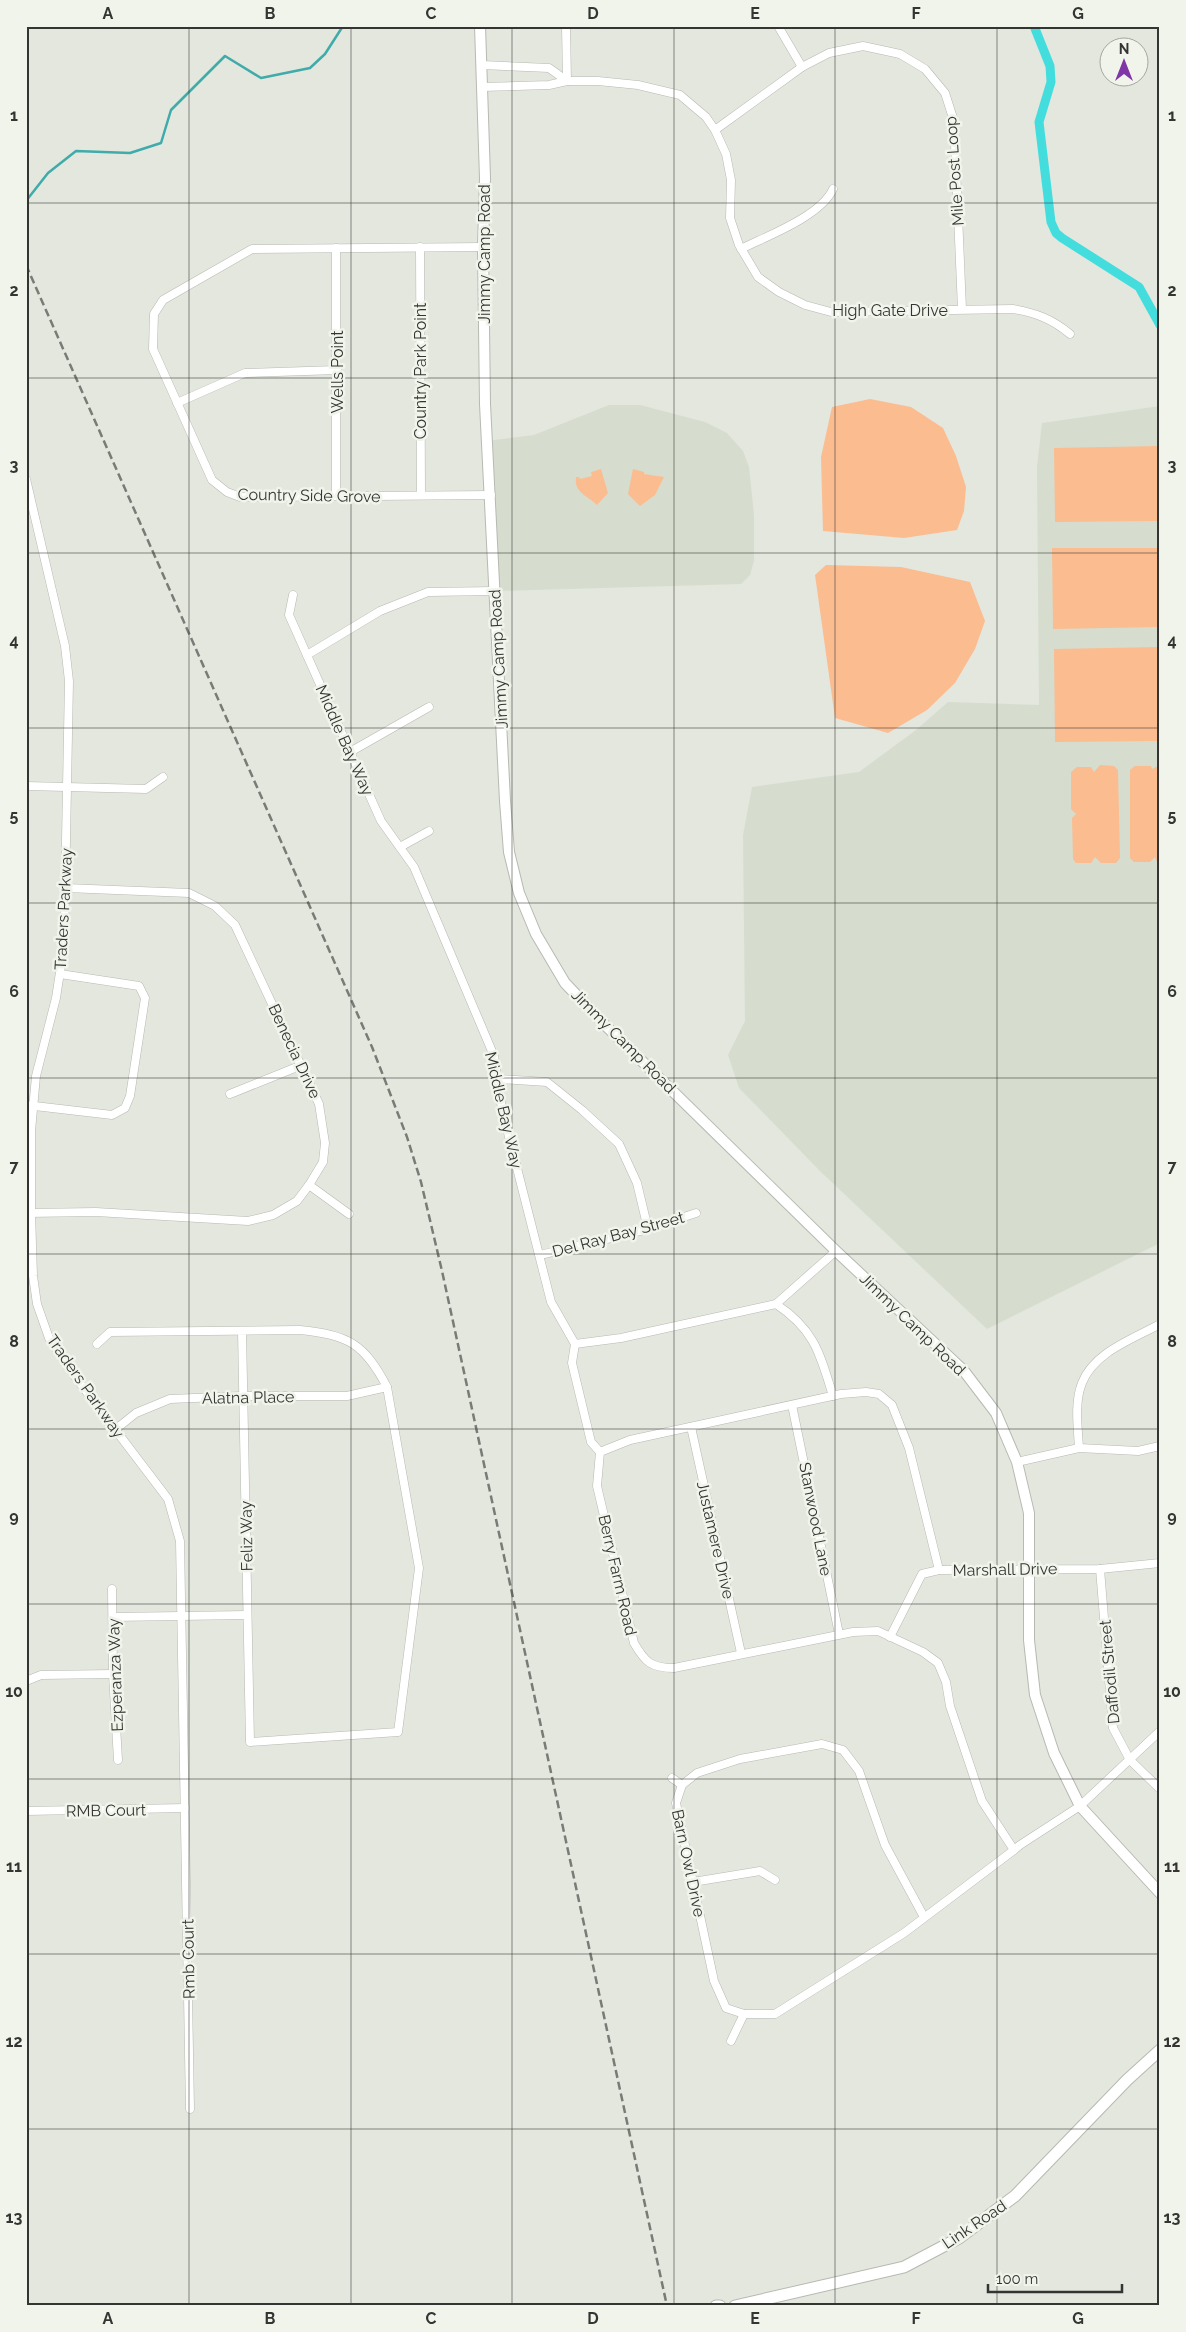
<svg xmlns="http://www.w3.org/2000/svg" width="1186" height="2332" viewBox="0 0 1186 2332" font-family="Raleway,sans-serif">
<style>
.built{fill:#d6ddce}
.green{fill:#fbbc90}
.lines{fill:none;stroke-linecap:round;stroke-linejoin:round}
.stream{stroke:#3fabaa;stroke-width:2.5}
.canal{stroke:#44ddde;stroke-width:9}
.minor-casing{stroke:#b6bab2;stroke-width:9}
.tertiary-casing{stroke:#b6bab2;stroke-width:12}
.secondary-casing{stroke:#b6bab2;stroke-width:13}
.minor{stroke:#fff;stroke-width:8}
.tertiary{stroke:#fff;stroke-width:10}
.secondary{stroke:#fff;stroke-width:11}
.rail{stroke:#797c76;stroke-width:2.5;stroke-dasharray:8 4;stroke-linecap:butt}
.grid{fill:none;stroke:#343532;stroke-width:1;stroke-opacity:0.55}
.labels{text-anchor:middle;stroke-width:5;stroke-linejoin:round;paint-order:stroke}
.street-label{font-size:16px;fill:#343532;stroke:#f0f4eb}
.neatline{fill:none;stroke:#343532;stroke-width:2}
.grid-label{font-size:16px;text-anchor:middle;font-weight:bold;fill:#343532}
</style>
<rect width="100%" height="100%" fill="#e3e7de"/>
<g class="built">
<polygon points="609,405 640,405 705,422 727,433 743,451 749,467 754,515 754,561 750,575 741,584 495,591 487,441 534,435"/>
<polygon points="1160,406 1160,1243 987,1329 820,1171 739,1088 728,1055 745,1021 743,835 752,787 859,772 916,730 948,702 1039,705 1037,467 1042,423"/>
</g>
<g class="green">
<polygon points="870,399 911,407 943,428 956,456 966,487 964,511 957,530 904,538 823,531 821,457 832,407"/>
<polygon points="1160,446 1160,521 1055,522 1054,448"/>
<path d="M601 469 608 493 597 505C587 495 574 493 576 477H579L580 479 592 476 591 472Z"/>
<polygon points="633,469 644,472 644,474 664,477 655,495 640,506 628,494"/>
<polygon points="1052,548 1160,548 1160,627 1053,629"/>
<polygon points="826,565 901,567 970,582 985,621 975,649 955,683 927,710 888,733 835,718 815,575"/>
<polygon points="1160,647 1160,741 1055,742 1054,649"/>
<polygon points="1100,765 1114,766 1118,770 1120,858 1116,863 1101,863 1095,857 1091,863 1076,863 1073,859 1072,818 1076,814 1071,809 1071,772 1077,767 1091,767 1094,772"/>
<polygon points="1160,765 1160,862 1157,862 1155,857 1150,862 1134,862 1130,858 1130,770 1135,766 1151,766 1152,769"/>
</g>
<g class="lines">
<polyline class="stream" points="26,201 48,173 76,151 130,153 161,143 171,110 225,56 261,78 310,68 325,54 343,26"/>
<polyline class="canal" points="1034,26 1050,66 1051,82 1039,122 1051,222 1056,233 1062,238 1139,287 1160,325"/>
<defs>
<g id="minor">
<polyline points="566,26 567,81"/>
<polyline points="778,26 802,67"/>
<polyline points="482,65 549,68 567,81"/>
<path d="M482 87 549 85 567 81H598L638 85 680 95 706 117 715 130 726 154 731 180 730 218 739 245 758 277 779 292 805 305 831 312 1013 309C1036 313 1052 319 1070 334"/>
<polyline points="715,130 802,67 829,53 863,46 900,54 925,69 945,93 954,121 962,309"/>
<polyline points="420,247 421,495"/>
<polyline points="483,247 252,249 163,300 154,314 153,349 212,480 227,492 240,497 491,495"/>
<polyline points="336,248 336,496"/>
<path d="M741 249C767 236 821 216 833 189"/>
<polyline points="177,403 245,373 337,370"/>
<polyline points="26,479 65,646 69,681 64,946 56,998 36,1076 31,1131 31,1213 33,1276 37,1304 49,1338 73,1374 168,1499 180,1541 190,2109"/>
<polyline points="293,595 289,615 381,821 414,867 494,1056 502,1109 551,1302 575,1344 621,1338 776,1304 836,1251"/>
<polyline points="307,655 380,611 428,592 495,591"/>
<polyline points="350,752 429,707"/>
<polyline points="26,786 146,789 163,777"/>
<polyline points="400,847 429,831"/>
<polyline points="498,1079 547,1082 582,1110 619,1144 637,1183 648,1229"/>
<polyline points="230,1094 302,1065"/>
<polyline points="26,1105 112,1115 125,1108 130,1096 145,998 139,986 60,974"/>
<polyline points="309,1185 349,1214"/>
<polyline points="27,1213 96,1212 248,1221 273,1215 297,1201 309,1185 323,1162 325,1143 319,1104 235,925 215,906 189,893 66,888"/>
<polyline points="540,1255 648,1229 696,1213"/>
<path d="M776 1304C815 1330 820 1354 833 1396"/>
<path d="M97 1344 110 1332 300 1330C348 1335 364 1343 387 1387L419 1568 398 1732 250 1742 242 1331"/>
<polyline points="575,1344 572,1363 591,1442 600,1452"/>
<polyline points="792,1405 839,1634"/>
<polyline points="691,1427 741,1653"/>
<polyline points="116,1429 136,1413 170,1399 243,1396 347,1396 387,1387"/>
<path d="M1079 1448C1078 1428 1074 1403 1082 1383 1094 1352 1133 1339 1160 1324"/>
<polyline points="1017,1462 1079,1448 1138,1451 1160,1446"/>
<polyline points="1100,1569 1113,1728 1130,1760 1160,1789"/>
<path d="M939 1570 909 1448 892 1405 879 1394 866 1392 841 1394 630 1440 600 1452 597 1486 634 1643C645 1662 651 1668 674 1668L853 1632 878 1631 923 1652 938 1663 946 1682 950 1706 982 1801 1014 1850"/>
<polyline points="112,1589 113,1674 118,1760"/>
<polyline points="113,1617 247,1615"/>
<polyline points="890,1637 922,1574 939,1570 1100,1569 1160,1563"/>
<polyline points="26,1681 41,1675 113,1674"/>
<polyline points="672,1778 682,1785"/>
<polyline points="26,1811 185,1808"/>
<polyline points="693,1882 760,1871 775,1880"/>
<polyline points="924,1917 885,1845 859,1771 843,1750 822,1744 740,1759 697,1773 682,1785 676,1803 714,1981 726,2008 744,2014 775,2014 904,1933 1014,1850 1020,1845 1080,1806 1160,1731"/>
<polyline points="731,2041 744,2014"/>
</g>
<polyline id="tertiary" points="480,26 485,178 483,247 485,404 505,801 509,852 519,893 536,934 565,983 604,1024 836,1251 964,1371 996,1413 1017,1462 1029,1513 1029,1640 1035,1695 1054,1753 1080,1806 1160,1893"/>
<g id="secondary">
<polyline points="716,2306 720,2306"/>
<polyline points="735,2306 904,2267 959,2238 1015,2196 1127,2080 1160,2050"/>
</g>
</defs>
<use href="#minor" class="minor-casing"/>
<use href="#tertiary" class="tertiary-casing"/>
<use href="#secondary" class="secondary-casing"/>
<use href="#minor" class="minor"/>
<use href="#tertiary" class="tertiary"/>
<use href="#secondary" class="secondary"/>
<polyline class="rail" points="26,265 372,1047 407,1137 421,1182 442,1271 667,2306"/>
</g>
<path class="grid" d="M189 26V2306M351 26V2306M512 26V2306M674 26V2306M835 26V2306M997 26V2306M26 203H1160M26 378H1160M26 553H1160M26 728H1160M26 903H1160M26 1078H1160M26 1254H1160M26 1429H1160M26 1604H1160M26 1779H1160M26 1954H1160M26 2129H1160"/>
<g class="labels">
<g class="street-label">
<text transform="translate(954 171) rotate(-94)" y="6">Mile Post Loop</text>
<text transform="translate(484 254) rotate(-90)" y="6">Jimmy Camp Road</text>
<text x="890" y="316">High Gate Drive</text>
<text transform="translate(420 371) rotate(-90)" y="6">Country Park Point</text>
<text transform="translate(337 372) rotate(-90)" y="6">Wells Point</text>
<text transform="translate(309 495) rotate(1)" y="6">Country Side Grove</text>
<text transform="translate(498 659) rotate(-93)" y="6">Jimmy Camp Road</text>
<text transform="translate(345 740) rotate(66)" y="6">Middle Bay Way</text>
<text transform="translate(63 909) rotate(-87)" y="6">Traders Parkway</text>
<text transform="translate(624 1041) rotate(45)" y="6">Jimmy Camp Road</text>
<text transform="translate(295 1051) rotate(65)" y="6">Benecia Drive</text>
<text transform="translate(504 1110) rotate(77)" y="6">Middle Bay Way</text>
<text transform="translate(618 1234) rotate(-15)" y="6">Del Ray Bay Street</text>
<text transform="translate(913 1324) rotate(44)" y="6">Jimmy Camp Road</text>
<text transform="translate(86 1386) rotate(55)" y="6">Traders Parkway</text>
<text transform="translate(248 1397) rotate(-1)" y="6">Alatna Place</text>
<text transform="translate(816 1519) rotate(79)" y="6">Stanwood Lane</text>
<text transform="translate(246 1536) rotate(-91)" y="6">Feliz Way</text>
<text transform="translate(716 1540) rotate(77)" y="6">Justamere Drive</text>
<text transform="translate(1005 1569) rotate(-1)" y="6">Marshall Drive</text>
<text transform="translate(618 1575) rotate(77)" y="6">Berry Farm Road</text>
<text transform="translate(1109 1672) rotate(-95)" y="6">Daffodil Street</text>
<text transform="translate(115 1675) rotate(-92)" y="6">Ezperanza Way</text>
<text transform="translate(106 1810) rotate(-1)" y="6">RMB Court</text>
<text transform="translate(689 1863) rotate(78)" y="6">Barn Owl Drive</text>
<text transform="translate(188 1959) rotate(-91)" y="6">Rmb Court</text>
<text transform="translate(974 2224) rotate(-34)" y="6">Link Road</text>
</g>
</g>
<rect width="1186" height="2332" fill="none" stroke="#f0f4eb" stroke-width="55"/>
<g transform="translate(1124 62)"><circle r="24" fill="#f0f4eb" stroke="#a5a8a1"/>
<path d="M0-4L9 19L0 12L-9 19Z" fill="#8136a8"/>
<text y="-8" font-size="14" font-weight="bold" text-anchor="middle" fill="#343532">N</text>
</g>
<path d="M988 2284v8h134v-8" fill="none" stroke="#343532" stroke-width="2.5"/>
<text x="996" y="2284" font-size="15" fill="#343532" stroke="#f0f4eb" stroke-width="4" paint-order="stroke">100 m</text>
<rect x="28" y="28" width="1130" height="2276" class="neatline"/>
<g class="grid-label">
<text x="108" y="19">A</text>
<text x="270" y="19">B</text>
<text x="431" y="19">C</text>
<text x="593" y="19">D</text>
<text x="755" y="19">E</text>
<text x="916" y="19">F</text>
<text x="1078" y="19">G</text>
<text x="14" y="121">1</text>
<text x="1172" y="121">1</text>
<text x="14" y="296">2</text>
<text x="1172" y="296">2</text>
<text x="14" y="471">3</text>
<text x="1172" y="471">3</text>
<text x="14" y="646">4</text>
<text x="1172" y="646">4</text>
<text x="14" y="821">5</text>
<text x="1172" y="821">5</text>
<text x="14" y="997">6</text>
<text x="1172" y="997">6</text>
<text x="14" y="1172">7</text>
<text x="1172" y="1172">7</text>
<text x="14" y="1347">8</text>
<text x="1172" y="1347">8</text>
<text x="14" y="1522">9</text>
<text x="1172" y="1522">9</text>
<text x="14" y="1697">10</text>
<text x="1172" y="1697">10</text>
<text x="14" y="1872">11</text>
<text x="1172" y="1872">11</text>
<text x="14" y="2047">12</text>
<text x="1172" y="2047">12</text>
<text x="14" y="2223">13</text>
<text x="1172" y="2223">13</text>
<text x="108" y="2324">A</text>
<text x="270" y="2324">B</text>
<text x="431" y="2324">C</text>
<text x="593" y="2324">D</text>
<text x="755" y="2324">E</text>
<text x="916" y="2324">F</text>
<text x="1078" y="2324">G</text>
</g>
</svg>
